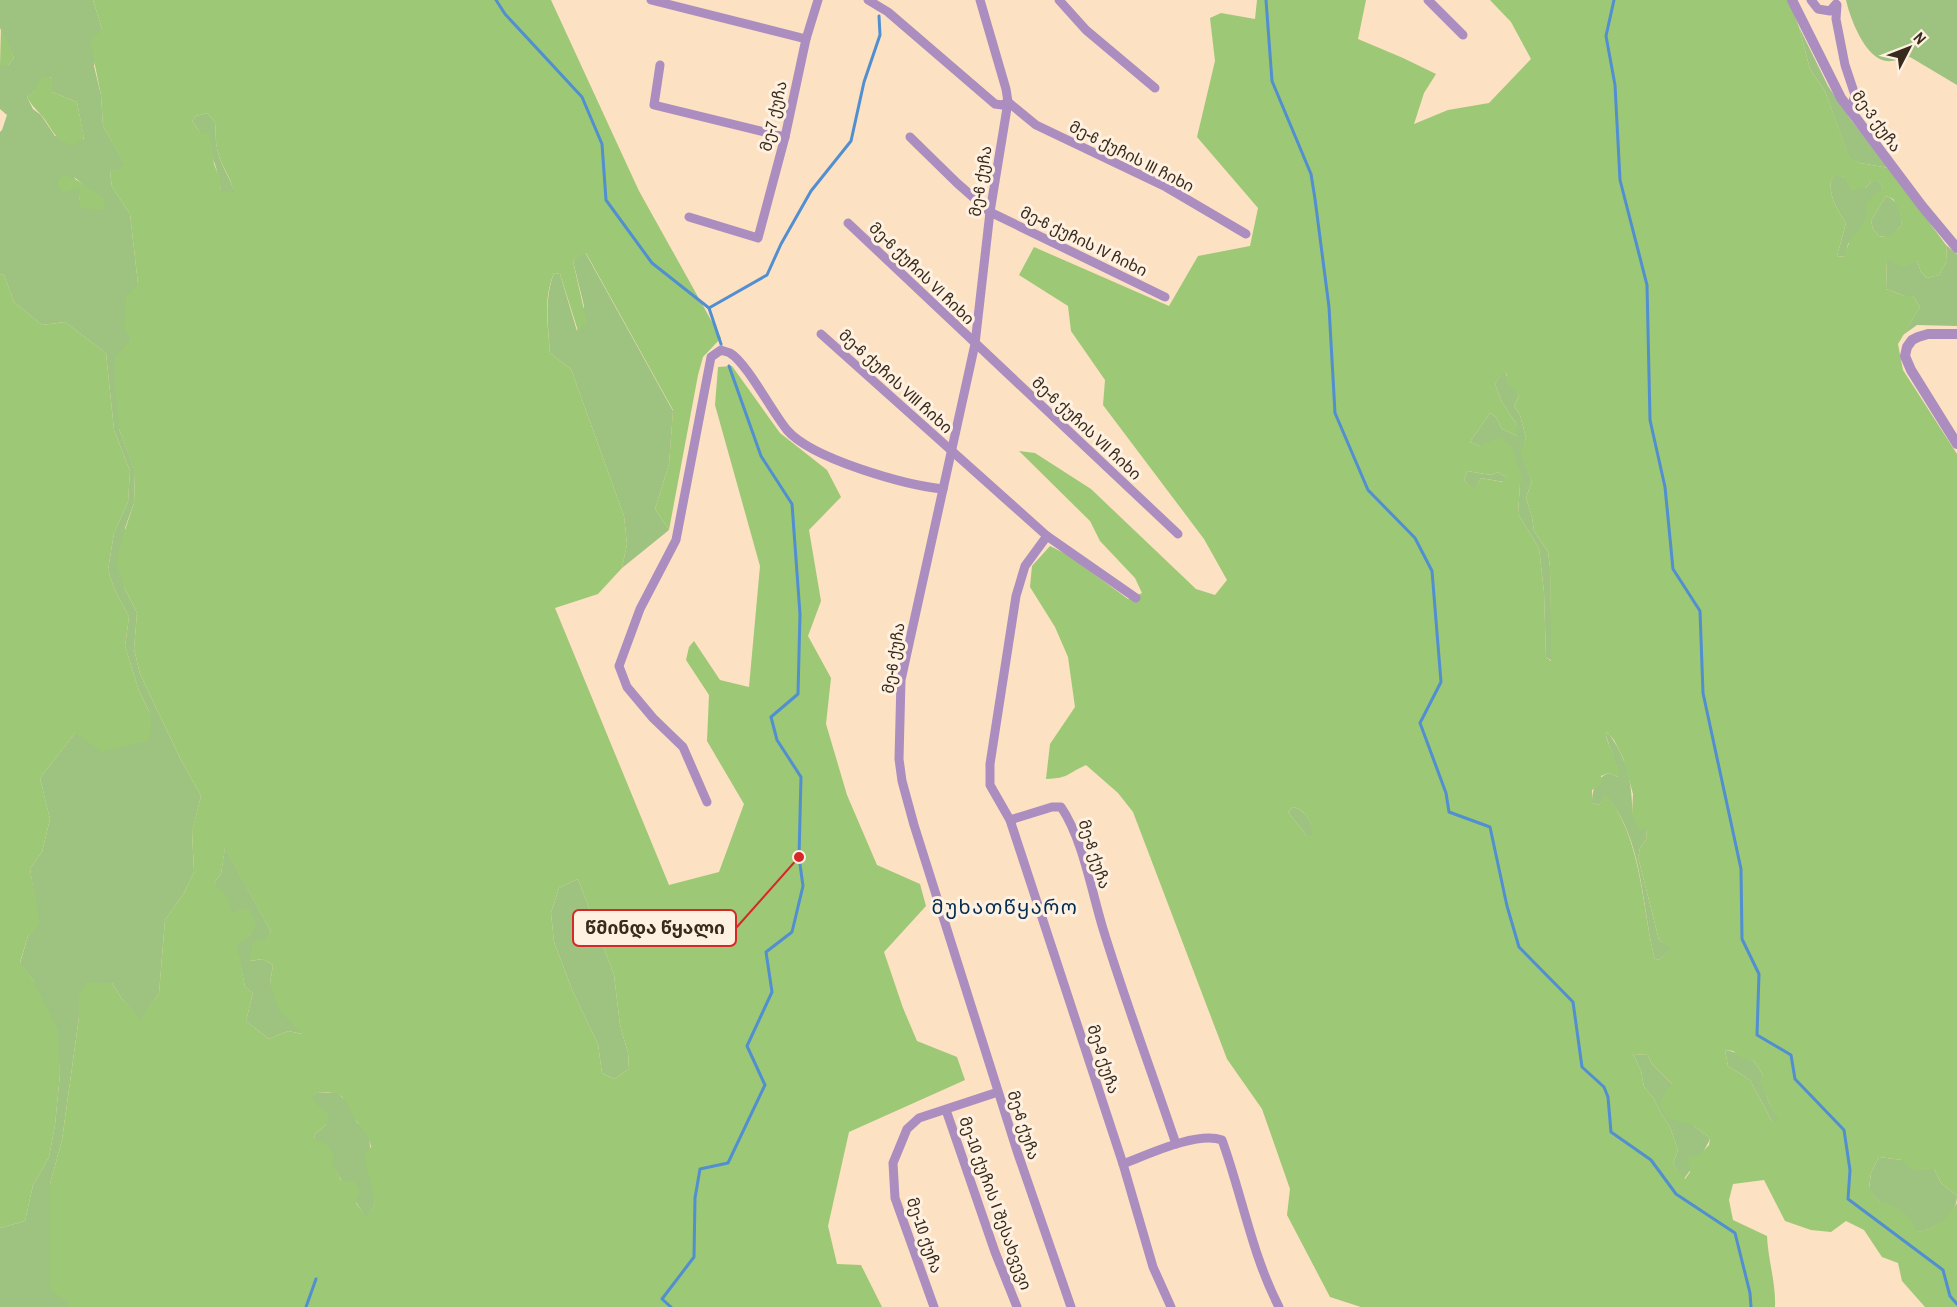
<svg xmlns="http://www.w3.org/2000/svg" width="1957" height="1307" viewBox="0 0 1957 1307" font-family="'Archivo Narrow','Noto Sans Georgian',sans-serif">
<style>
.green{fill:#9ec27f;fill-rule:evenodd}
.forest{fill:#9dc876;fill-rule:evenodd}
.lines{fill:none;stroke-linecap:round;stroke-linejoin:round}
.stream{stroke:#518fd0;stroke-width:3}
.minor{stroke:#ab8dc0;stroke-width:9}
.tertiary{stroke:#ab8dc0;stroke-width:10}
.labels{text-anchor:middle;stroke-width:6;stroke-linejoin:round;paint-order:stroke}
.street-label{font-size:16px;fill:#382b1c;stroke:#fff1e1}
.quarter-label{font-size:20px;letter-spacing:1.5px;fill:#032c51;stroke:#fff1e1}
.leader{fill:none;stroke:#d62828;stroke-width:2}
.callout-dot{fill:#d62828;stroke:#fff1e1;stroke-width:2}
.callout{fill:#fff1e1;stroke:#d62828;stroke-width:2}
.callout-label{font-size:18px;text-anchor:middle;font-weight:bold;fill:#382b1c}
</style>
<rect width="100%" height="100%" fill="#fce1c2"/>
<g class="green">
<path d="M0 0H93L102 29 94 66 101 95 103 126 126 166 110 172 112 187 130 214 138 284 119 429 135 471 134 503 125 528 124 587 137 613 134 649 140 674 180 758 201 796 192 832 194 872 184 893 165 920 159 993 141 1020 122 999 112 983 79 995V1017L62 1140 50 1184 70 1307H0V1228L25 1221 33 1185 49 1157 55 1125 60 1074 58 1053 33 980 20 963 28 936 39 924 30 869 42 852 50 819 40 778 75 733 150 713 139 691 125 646 129 617 114 588 108 570 114 533 128 502 130 471 114 430 106 353 65 322 42 325 14 302 4 275 0 274V132L2 130 7 115 0 109V65H8L14 58 0 28ZM51 77 52 92 77 102 84 139 55 136 41 115 33 109 27 97ZM74 177 89 189 104 198 79 201 81 188Z"/>
<path d="M1846 0H1957V85L1910 57C1903 58 1893 62 1886 61 1865 58 1850 18 1846 0Z"/>
<polygon points="1799,27 1828,86 1851,120 1889,168 1860,163 1849,157 1825,91 1810,69"/>
<path d="M207 113 215 122C216 132 215 142 218 152 221 167 231 177 234 193L221 192C219 168 207 140 192 121L196 116Z"/>
<path d="M1837 174 1865 188 1871 182H1879L1883 187 1862 226 1848 244 1845 257 1837 256 1846 223C1837 209 1829 197 1831 180Z"/>
<path d="M1886 196C1899 201 1902 213 1901 226L1892 236H1879L1873 229 1871 221Z"/>
<polygon points="1946,245 1957,254 1957,326 1917,325 1903,335 1920,307 1913,296 1905,296 1886,289 1887,259 1917,261 1921,272 1927,278 1939,275 1947,261"/>
<path d="M585 252 673 411 669 464 655 509 669 530 622 568 627 544 624 516 571 369 550 353C548 326 544 299 554 273L560 274 577 331 584 306 573 261Z"/>
<polygon points="1504,371 1519,396 1514,406 1520,415 1526,438 1521,453 1532,481 1526,498 1532,517 1534,531 1548,552 1550,567 1552,661 1546,657 1544,592 1539,548 1518,514 1520,484 1480,446 1470,442 1490,413 1496,417 1502,429 1517,436 1517,425 1502,402 1495,384"/>
<polygon points="1467,471 1491,475 1498,472 1506,477 1504,482 1481,478 1474,490 1464,480"/>
<path d="M1607 732C1626 754 1633 785 1632 813L1646 829 1647 838 1640 848 1638 857 1659 940 1672 948 1660 959 1655 960C1641 906 1644 840 1606 795L1599 805 1592 803C1592 790 1595 779 1608 773L1618 777 1619 772 1606 736Z"/>
<path d="M1293 807C1307 811 1312 823 1314 836L1306 835 1288 812Z"/>
<polygon points="225,847 271,932 250,961 263,959 273,965 270,983 303,1034 288,1031 269,1039 246,1021 253,993 245,987 236,944 250,935 233,914 214,883 221,874"/>
<polygon points="578,879 614,975 620,1025 628,1053 629,1069 614,1079 602,1073 598,1044 573,992 554,942 551,913 559,888"/>
<path d="M1725 1050C1736 1051 1743 1058 1754 1061L1763 1075 1761 1081 1769 1103 1780 1121H1772L1750 1080 1728 1066Z"/>
<path d="M1633 1054 1648 1055 1651 1063 1672 1084 1694 1126 1710 1138C1709 1145 1690 1171 1684 1179L1673 1164 1678 1150 1670 1127 1661 1113 1653 1097 1644 1087 1641 1071Z"/>
<polygon points="316,1092 337,1093 347,1101 357,1122 369,1135 375,1204 367,1219 315,1140 314,1135 327,1124 311,1099"/>
<path d="M1879 1157 1902 1160 1934 1169 1941 1183 1957 1196C1957 1215 1934 1230 1918 1232L1880 1202 1869 1189 1871 1173Z"/>
</g>
<g class="forest">
<path d="M93 0H551L639 191 721 338 703 357 698 375 669 530 655 509 669 464 673 410 586 253 573 261 587 323 578 331 560 274 554 273C543 299 548 326 550 353L571 369 624 516 627 544 622 568 598 594 555 608 669 885 719 872 744 804 707 741 709 695 686 660 689 647 694 641 720 680 749 687 760 566 715 405 718 367 732 366 780 433 827 470 841 497 809 530 821 601 808 636 831 678 826 724 847 795 877 865 920 884 926 906 884 952 903 1008 917 1041 957 1057 965 1080 849 1132 828 1226 837 1264 861 1265 882 1307H70L68 1302 50 1290V1184L62 1140 79 1017V995L86 982 112 983 122 999 141 1019 159 993 165 920 184 893 194 872 192 831 201 796 180 758 140 674 134 649 137 613 124 587 117 565 119 548 134 503 135 472 119 429 115 388V357L131 339 124 330 126 297 138 284 130 214 112 187 110 172 125 165 103 126 101 95 90 41 102 29ZM207 113 215 122C216 132 215 143 218 152 221 167 232 177 233 192H221L220 179 214 164 210 133 200 132 192 121 196 116ZM225 848 271 932 265 939 253 942 249 961 263 959 273 965 270 983 278 1009 302 1034 288 1031 269 1039 246 1021 253 993 245 987 237 945 250 935 257 925 249 909H239L233 914 228 897 214 883 221 874ZM578 879 614 975 620 1025 628 1053 629 1069 614 1079 602 1073 598 1044 573 992 554 942 551 913 559 888ZM316 1092C351 1092 341 1099 358 1123 364 1132 369 1135 371 1147L364 1155 375 1204 367 1218 356 1203 360 1191 354 1181 341 1180 332 1164 334 1156 328 1145 315 1139 314 1135 327 1124 329 1115 312 1099Z"/>
<path d="M1257 0H1366L1358 39 1403 58 1436 74 1424 93 1414 124 1448 110 1489 103 1531 59 1511 22 1490 0H1789L1799 27 1810 69 1825 91 1849 156 1860 163 1889 168 1946 245 1947 261 1939 275 1927 278 1921 272 1917 261 1903 268 1887 259 1886 289 1905 296H1913L1920 307 1898 344 1903 370 1957 454V1196L1941 1183 1934 1169C1920 1171 1911 1173 1902 1160L1879 1157 1871 1173 1869 1188 1880 1202C1896 1202 1912 1218 1918 1232 1936 1229 1947 1218 1957 1203V1307H1925L1902 1281 1898 1263 1882 1257 1864 1230 1846 1221 1831 1232 1811 1230 1785 1221 1764 1180 1733 1184 1729 1200 1733 1220 1767 1236C1768 1260 1776 1283 1775 1307H1361L1330 1297 1287 1215 1290 1189 1262 1109 1227 1059 1133 812 1118 793 1086 765C1066 774 1070 778 1046 779L1050 744 1075 707 1068 657 1055 627 1030 587 1032 566 1050 546 1068 555 1128 599 1142 593 1135 578 1100 541 1090 521 1019 451 1035 453 1091 489 1196 589 1215 595 1227 580 1204 539 1103 405 1105 380 1071 331 1068 306 1019 275 1034 247 1169 306 1198 256 1250 246 1258 208 1197 137 1215 61 1210 18 1221 13 1255 19ZM1837 175 1843 177 1851 191 1865 188 1871 182H1879L1883 187 1866 204C1870 225 1856 227 1849 243 1847 247 1846 252 1844 257L1837 256 1846 223C1837 209 1829 197 1831 180ZM1886 196 1893 199C1899 208 1902 215 1901 226 1893 234 1891 237 1879 236L1873 229 1871 221ZM1504 372 1507 375V384L1513 388 1519 396 1514 406 1520 415 1526 438 1520 453 1532 481 1526 498 1532 517 1534 531 1548 552 1550 567 1551 661 1546 657 1544 592 1539 548 1518 514 1520 484 1523 480 1512 446 1500 437 1480 446 1470 442 1490 413 1496 417 1502 429 1517 436V425L1502 402 1495 384ZM1467 471 1491 475 1498 472 1506 477 1503 482 1481 478 1474 489 1464 480ZM1607 732 1614 740 1623 758 1633 794 1632 813 1638 829 1646 830 1647 838 1640 848 1638 857 1659 940 1671 948 1660 959 1655 960C1641 905 1643 841 1606 794L1599 805 1592 803V790L1602 784 1601 776 1608 773 1618 777 1620 772 1606 737ZM1293 807C1307 811 1312 823 1313 835H1306L1288 812ZM1725 1050 1733 1051 1741 1058 1754 1061 1763 1075 1760 1081 1769 1103 1779 1121H1772L1750 1080 1728 1066ZM1633 1054 1648 1055 1651 1063 1672 1084 1666 1090 1659 1104 1667 1118 1694 1126 1710 1138 1709 1145 1698 1156 1687 1157 1690 1172 1685 1179 1673 1164 1678 1150 1670 1127 1661 1113 1653 1097 1644 1087 1641 1071Z"/>
<polygon points="1,27 14,58 8,65 0,65"/>
<path d="M43 77 52 78V92L77 102 84 138 73 146C53 139 54 131 42 116 36 109 31 105 27 97L36 89 37 83Z"/>
<path d="M63 175C79 178 90 190 105 198L104 210 81 208 79 201 80 188 62 193 57 180Z"/>
<polygon points="0,274 4,275 14,302 42,325 65,322 106,353 114,430 130,471 128,502 114,533 108,570 114,588 129,617 125,646 139,691 150,713 152,727 148,741 102,752 75,733 40,778 50,819 42,852 30,869 40,924 28,936 20,962 33,980 58,1030 60,1074 55,1125 49,1157 33,1185 25,1221 0,1228"/>
</g>
<g class="lines">
<g class="stream">
<polyline points="496,0 505,14 582,97 602,144 606,200 652,263 709,308 721,344"/>
<polyline points="1266,0 1272,81 1311,174 1315,199 1329,307 1335,413 1368,490 1415,538 1432,571 1441,682 1420,723 1446,793 1449,812 1490,827 1507,906 1519,947 1573,1002 1582,1067 1604,1087 1608,1097 1611,1132 1651,1160 1676,1194 1735,1233 1750,1293 1751,1307"/>
<polyline points="1614,0 1606,36 1615,85 1620,180 1647,285 1650,420 1665,487 1673,569 1700,611 1703,693 1741,869 1742,939 1759,974 1757,1035 1791,1055 1795,1079 1844,1130 1850,1170 1848,1199 1943,1270 1950,1296 1957,1304"/>
<polyline points="709,308 767,275 781,244 811,191 851,141 864,82 880,35 879,16"/>
<polyline points="306,1307 316,1279"/>
<polyline points="671,1307 662,1299 694,1257 695,1198 700,1169 728,1163 765,1085 747,1046 772,992 766,952 792,932 803,886 799,857 801,777 777,740 771,717 798,694 800,614 792,504 761,456 729,366"/>
</g>
<g class="minor">
<polyline points="651,0 806,39"/>
<polyline points="868,0 888,12 995,104 1002,105 1008,102"/>
<polyline points="980,0 1006,89 1008,102 990,212 975,344 901,680 899,759 902,781 914,825 1017,1151 1071,1307"/>
<polyline points="1059,0 1086,30 1155,88"/>
<polyline points="1428,0 1463,35"/>
<polyline points="1811,0 1818,9 1830,11 1836,4"/>
<polyline points="1837,5 1836,19 1845,65 1855,95 1850,111"/>
<polyline points="660,65 654,105 785,137"/>
<polyline points="1008,102 1036,125 1166,187 1246,234"/>
<polyline points="910,137 957,183 990,212 1165,297"/>
<polyline points="689,217 758,238 785,137 806,39 818,0"/>
<polyline points="848,223 1178,534"/>
<polyline points="821,334 1047,536 1136,598"/>
<polyline points="1047,536 1025,566 1016,596 990,764 990,785 1010,820 1123,1164 1153,1267 1171,1307"/>
<path d="M707 802 683 747 653 718 627 687 619 666 640 609 676 540 711 357 721 350C722 351 729 352 730 353 747 363 772 412 787 430 812 459 905 485 943 489"/>
<path d="M1010 820 1052 807H1061C1083 839 1092 894 1104 932 1126 1003 1152 1073 1176 1144"/>
<polyline points="946,1110 995,1252 1017,1307"/>
<path d="M1123 1164C1147 1155 1197 1131 1222 1140 1242 1195 1252 1255 1279 1307"/>
<polyline points="934,1307 895,1198 893,1163 907,1129 919,1118 998,1092"/>
</g>
<g class="tertiary">
<polyline points="1792,0 1841,98 1922,206 1957,248"/>
<polyline points="1957,334 1928,334 1918,337 1912,340 1907,347 1905,356 1911,370 1957,444"/>
</g>
</g>
<g class="labels">
<g class="street-label">
<text transform="translate(773 116) rotate(-77)" y="6">მე-7 ქუჩა</text>
<text transform="translate(1877 121) rotate(54)" y="6">მე-3 ქუჩა</text>
<text transform="translate(1132 156) rotate(27)" y="6">მე-6 ქუჩის III ჩიხი</text>
<text transform="translate(980 181) rotate(-81)" y="6">მე-6 ქუჩა</text>
<text transform="translate(1084 241) rotate(26)" y="6">მე-6 ქუჩის IV ჩიხი</text>
<text transform="translate(922 273) rotate(44)" y="6">მე-6 ქუჩის VI ჩიხი</text>
<text transform="translate(896 381) rotate(42)" y="6">მე-6 ქუჩის VIII ჩიხი</text>
<text transform="translate(1087 428) rotate(43)" y="6">მე-6 ქუჩის VII ჩიხი</text>
<text transform="translate(893 658) rotate(-81)" y="6">მე-6 ქუჩა</text>
<text transform="translate(1095 854) rotate(72)" y="6">მე-8 ქუჩა</text>
<text transform="translate(1104 1059) rotate(72)" y="6">მე-9 ქუჩა</text>
<text transform="translate(1024 1125) rotate(72)" y="6">მე-6 ქუჩა</text>
<text transform="translate(996 1203) rotate(70)" y="6">მე-10 ქუჩის I შესახვევი</text>
<text transform="translate(925 1235) rotate(71)" y="6">მე-10 ქუჩა</text>
</g>
<g class="quarter-label">
<text x="1005" y="914">მუხათწყარო</text>
</g>
</g>
<path class="leader" d="M799 857L736 928"/>
<circle class="callout-dot" cx="799" cy="857" r="6"/>
<rect class="callout" x="573" y="910" width="163" height="36" rx="6"/>
<g class="callout-label">
<text x="655" y="934">წმინდა წყალი</text>
</g>
<g transform="translate(1909 48) rotate(48)" stroke="#fff1e1" stroke-width="4.5" paint-order="stroke">
<path d="M0-4.5L10 22L0 15L-10 22Z" fill="#382b1c"/>
<text y="-9" font-size="16" font-weight="bold" text-anchor="middle" fill="#382b1c">N</text>
</g>
</svg>
